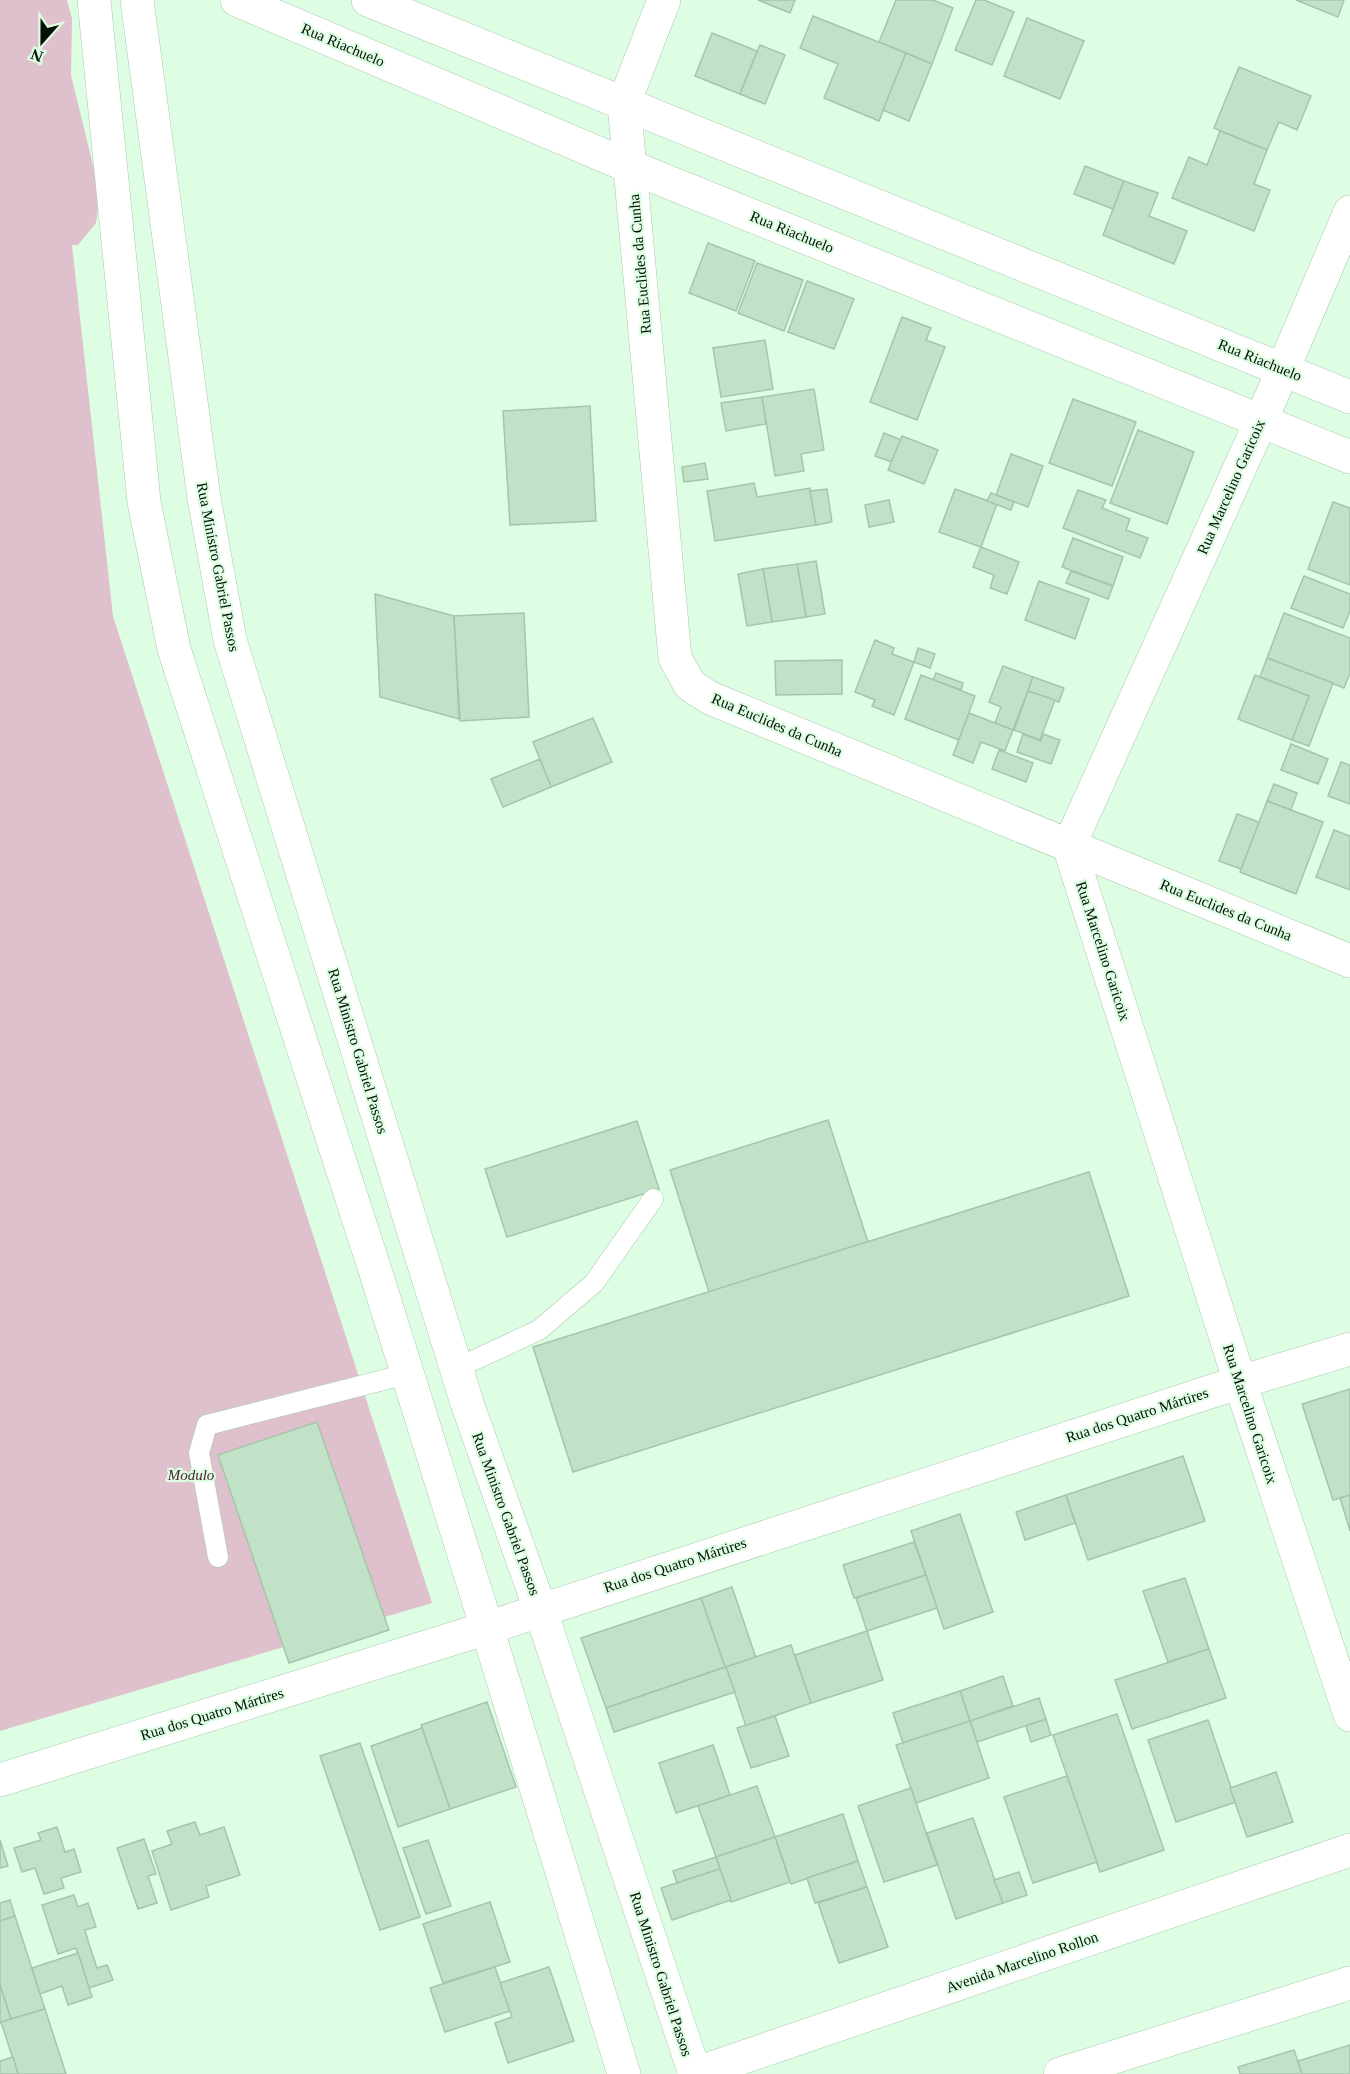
<svg xmlns="http://www.w3.org/2000/svg" width="1350" height="2074" viewBox="0 0 1350 2074" font-family="Georgia,serif">
<style>
.green{fill:#dec1cd}
.building{fill:#c2e2c7;stroke:#a6c5ab;stroke-width:1.5}
.lines{fill:none;stroke-linecap:round;stroke-linejoin:round}
.lane-casing{stroke:#aac8ae;stroke-width:21}
.street-casing{stroke:#aac8ae;stroke-width:34}
.secondary-casing{stroke:#aac8ae;stroke-width:34}
.lane{stroke:#fff;stroke-width:20}
.street{stroke:#fff;stroke-width:33}
.secondary{stroke:#fff;stroke-width:33}
.labels{text-anchor:middle;stroke-width:4.5;stroke-linejoin:round;paint-order:stroke}
.street-label{font-size:15px;fill:#061007;stroke:#defee3}
.park-label{font-size:15px;font-style:italic;fill:#4e2237;stroke:#defee3}
</style>
<rect width="100%" height="100%" fill="#defee3"/>
<polygon class="green" points="0,0 67,0 72,18 71,75 100,194 96,223 78,245 72,245 113,616 432,1603 0,1731"/>
<g class="building">
<polygon points="758,0 795,0 790,13"/>
<polygon points="896,0 933,0 953,8 932,64 879,42"/>
<polygon points="976,0 984,0 1014,12 992,65 955,50"/>
<polygon points="1296,0 1344,0 1338,17"/>
<polygon points="813,16 906,53 879,121 824,98 838,64 800,48"/>
<polygon points="1027,18 1084,41 1060,99 1004,76"/>
<polygon points="712,33 757,51 740,94 695,76"/>
<polygon points="760,45 785,55 765,104 740,94"/>
<polygon points="906,53 932,64 909,121 883,110"/>
<polygon points="1239,67 1311,96 1297,130 1279,122 1267,150 1214,128"/>
<polygon points="1220,131 1267,150 1254,184 1270,190 1254,231 1172,198 1189,157 1207,165"/>
<polygon points="1085,166 1124,181 1113,209 1074,194"/>
<polygon points="1124,181 1158,193 1149,216 1187,231 1174,264 1103,235"/>
<polygon points="708,243 755,261 736,311 689,293"/>
<polygon points="757,263 803,280 784,331 738,313"/>
<polygon points="807,281 854,299 834,349 788,332"/>
<polygon points="902,317 931,328 926,340 945,347 917,420 870,402"/>
<polygon points="765,340 773,389 721,397 713,348"/>
<polygon points="814,389 824,450 801,454 804,471 775,476 762,397"/>
<polygon points="762,397 766,424 726,431 721,403"/>
<polygon points="1073,399 1136,422 1112,486 1049,463"/>
<polygon points="590,406 596,521 510,525 503,411"/>
<polygon points="1138,430 1194,452 1167,524 1110,503"/>
<polygon points="884,433 901,440 892,462 875,456"/>
<polygon points="902,436 938,450 924,484 888,470"/>
<polygon points="1011,454 1043,466 1028,507 996,495"/>
<polygon points="705,463 708,479 684,482 682,467"/>
<polygon points="754,483 757,497 810,488 816,525 715,541 707,491"/>
<polygon points="827,489 832,522 816,525 810,491"/>
<polygon points="955,489 997,504 981,547 939,532"/>
<polygon points="1078,490 1106,500 1102,508 1130,519 1126,530 1148,538 1140,558 1063,528"/>
<polygon points="991,493 1014,502 1011,510 987,501"/>
<polygon points="889,500 894,522 869,527 865,505"/>
<polygon points="1333,502 1350,508 1350,585 1308,569"/>
<polygon points="1073,538 1123,557 1113,586 1062,567"/>
<polygon points="981,547 1019,562 1007,594 990,588 994,575 973,567"/>
<polygon points="816,561 825,614 806,617 797,564"/>
<polygon points="797,564 806,617 772,622 763,569"/>
<polygon points="763,569 772,622 747,626 738,574"/>
<polygon points="1071,571 1113,586 1108,599 1066,583"/>
<polygon points="1304,576 1350,594 1350,611 1343,628 1291,608"/>
<polygon points="1039,581 1089,599 1075,639 1025,620"/>
<polygon points="375,594 454,616 459,719 380,697"/>
<polygon points="524,613 529,717 460,721 454,616"/>
<polygon points="1284,613 1350,638 1350,673 1344,688 1267,658"/>
<polygon points="875,640 894,648 892,654 914,662 894,715 872,706 875,700 855,692"/>
<polygon points="918,648 935,654 930,668 914,662"/>
<polygon points="1267,658 1333,683 1309,746 1292,740 1309,696 1260,677"/>
<polygon points="842,660 842,694 776,695 775,661"/>
<polygon points="1003,666 1033,677 1013,730 995,723 1001,707 989,702"/>
<polygon points="936,673 963,683 961,690 933,680"/>
<polygon points="921,675 975,696 959,740 905,719"/>
<polygon points="1255,675 1309,696 1292,740 1238,719"/>
<polygon points="1033,677 1064,688 1059,702 1028,691"/>
<polygon points="1028,691 1055,700 1040,740 1014,730"/>
<polygon points="969,713 1013,730 1005,751 981,742 973,763 953,755"/>
<polygon points="593,718 612,762 551,787 533,742"/>
<polygon points="1023,734 1041,741 1043,734 1060,740 1051,764 1017,752"/>
<polygon points="1291,744 1328,759 1318,784 1281,770"/>
<polygon points="999,750 1033,763 1026,782 992,769"/>
<polygon points="540,759 551,787 503,807 491,779"/>
<polygon points="1341,762 1350,765 1350,804 1328,796"/>
<polygon points="1274,784 1297,793 1291,810 1267,801"/>
<polygon points="1267,801 1323,822 1296,894 1240,872"/>
<polygon points="1237,814 1259,822 1241,869 1219,861"/>
<polygon points="1334,830 1350,836 1350,890 1316,877"/>
<polygon points="828,1120 868,1242 709,1292 670,1170"/>
<polygon points="637,1121 659,1189 507,1237 485,1169"/>
<polygon points="1089,1172 1129,1296 573,1472 533,1347"/>
<polygon points="1350,1389 1350,1495 1333,1500 1302,1404"/>
<polygon points="317,1422 389,1630 289,1663 218,1455"/>
<polygon points="1183,1456 1205,1521 1088,1560 1066,1495"/>
<polygon points="1066,1495 1075,1523 1025,1540 1016,1512"/>
<polygon points="1350,1495 1350,1531 1340,1498"/>
<polygon points="960,1514 993,1612 944,1629 911,1531"/>
<polygon points="914,1542 926,1575 854,1598 843,1565"/>
<polygon points="926,1575 937,1608 867,1631 856,1598"/>
<polygon points="1185,1578 1209,1649 1168,1662 1143,1591"/>
<polygon points="732,1587 756,1658 725,1667 701,1598"/>
<polygon points="701,1598 725,1667 606,1708 581,1638"/>
<polygon points="867,1631 883,1680 811,1703 795,1655"/>
<polygon points="791,1645 811,1703 746,1726 726,1667"/>
<polygon points="1209,1649 1226,1698 1132,1729 1115,1680"/>
<polygon points="726,1667 735,1692 614,1732 606,1708"/>
<polygon points="1003,1676 1013,1706 970,1721 960,1691"/>
<polygon points="960,1691 970,1721 903,1743 893,1713"/>
<polygon points="1039,1698 1046,1719 977,1742 970,1721"/>
<polygon points="487,1702 516,1787 450,1809 421,1725"/>
<polygon points="1117,1714 1164,1850 1100,1872 1053,1735"/>
<polygon points="775,1716 789,1756 751,1768 737,1728"/>
<polygon points="1046,1719 1051,1735 1031,1742 1026,1726"/>
<polygon points="1208,1720 1236,1802 1176,1822 1148,1740"/>
<polygon points="970,1721 989,1778 916,1803 896,1745"/>
<polygon points="422,1728 450,1809 398,1827 371,1746"/>
<polygon points="360,1743 420,1917 380,1930 320,1756"/>
<polygon points="713,1745 730,1795 676,1813 659,1763"/>
<polygon points="1276,1772 1293,1822 1247,1837 1230,1788"/>
<polygon points="1067,1776 1097,1862 1033,1883 1004,1797"/>
<polygon points="757,1786 775,1837 716,1857 698,1806"/>
<polygon points="911,1788 937,1865 884,1882 858,1806"/>
<polygon points="843,1814 858,1861 791,1884 775,1837"/>
<polygon points="973,1818 1003,1903 956,1919 927,1833"/>
<polygon points="195,1822 200,1835 224,1827 240,1875 206,1886 209,1897 171,1910 152,1851 172,1844 167,1831"/>
<polygon points="57,1827 65,1852 74,1849 81,1872 61,1878 64,1888 44,1894 35,1868 22,1872 14,1848 41,1840 38,1833"/>
<polygon points="775,1837 790,1882 731,1902 716,1857"/>
<polygon points="144,1839 156,1874 148,1876 157,1903 138,1909 117,1848"/>
<polygon points="0,1840 8,1866 0,1868"/>
<polygon points="428,1840 451,1906 426,1914 403,1848"/>
<polygon points="716,1857 720,1869 677,1883 673,1871"/>
<polygon points="858,1861 867,1887 815,1903 807,1878"/>
<polygon points="720,1869 731,1900 672,1920 661,1888"/>
<polygon points="1019,1872 1027,1895 1003,1903 994,1880"/>
<polygon points="867,1887 888,1947 839,1963 818,1903"/>
<polygon points="74,1895 78,1907 88,1903 96,1927 85,1930 89,1944 97,1968 107,1965 113,1980 89,1988 76,1948 58,1954 42,1905"/>
<polygon points="10,1900 15,1916 0,1921 0,1903"/>
<polygon points="490,1902 510,1962 443,1983 423,1924"/>
<polygon points="15,1916 45,2009 11,2019 0,1985 0,1921"/>
<polygon points="78,1953 92,1997 68,2005 62,1986 40,1994 32,1968"/>
<polygon points="495,1967 510,2011 445,2032 430,1988"/>
<polygon points="549,1967 574,2041 508,2063 495,2023 512,2017 500,1983"/>
<polygon points="0,1985 11,2019 0,2023"/>
<polygon points="45,2009 66,2074 18,2074 1,2022"/>
<polygon points="1350,2045 1350,2074 1302,2074 1298,2061"/>
<polygon points="1294,2050 1302,2074 1240,2074 1238,2067"/>
<polygon points="13,2057 18,2074 0,2074 0,2061"/>
</g>
<g class="lines">
<defs>
<g id="lane">
<polyline points="457,1368 539,1330 594,1283 653,1199"/>
<polyline points="218,1557 199,1453 207,1425 407,1374"/>
</g>
<g id="street">
<polyline points="237,0 631,167 1350,457"/>
<polyline points="368,0 1350,397"/>
<polyline points="664,0 624,103 675,658 690,685 710,698 1350,961"/>
<polyline points="1350,212 1261,421 1069,846 1240,1382 1350,1715"/>
<polyline points="0,1780 487,1628 1240,1382 1350,1349"/>
<polyline points="694,2074 1350,1850"/>
<polyline points="1060,2074 1350,1983"/>
</g>
<g id="secondary">
<polyline points="94,0 144,502 174,649 375,1270 487,1628 624,2074"/>
<polyline points="137,0 204,498 230,640 467,1403 540,1609 695,2074"/>
</g>
</defs>
<use href="#lane" class="lane-casing"/>
<use href="#street" class="street-casing"/>
<use href="#secondary" class="secondary-casing"/>
<use href="#lane" class="lane"/>
<use href="#street" class="street"/>
<use href="#secondary" class="secondary"/>
</g>
<g class="labels">
<g class="street-label">
<text transform="translate(343 45) rotate(23)" y="5">Rua Riachuelo</text>
<text transform="translate(792 232) rotate(22)" y="5">Rua Riachuelo</text>
<text transform="translate(640 264) rotate(-95)" y="5">Rua Euclides da Cunha</text>
<text transform="translate(1260 360) rotate(22)" y="5">Rua Riachuelo</text>
<text transform="translate(1231 487) rotate(-66)" y="5">Rua Marcelino Garicoix</text>
<text transform="translate(218 567) rotate(79)" y="5">Rua Ministro Gabriel Passos</text>
<text transform="translate(777 725) rotate(23)" y="5">Rua Euclides da Cunha</text>
<text transform="translate(1226 910) rotate(22)" y="5">Rua Euclides da Cunha</text>
<text transform="translate(1103 951) rotate(72)" y="5">Rua Marcelino Garicoix</text>
<text transform="translate(358 1051) rotate(73)" y="5">Rua Ministro Gabriel Passos</text>
<text transform="translate(1250 1414) rotate(72)" y="5">Rua Marcelino Garicoix</text>
<text transform="translate(1137 1415) rotate(-18)" y="5">Rua dos Quatro Mártires</text>
<text transform="translate(506 1514) rotate(70)" y="5">Rua Ministro Gabriel Passos</text>
<text transform="translate(675 1565) rotate(-18)" y="5">Rua dos Quatro Mártires</text>
<text transform="translate(212 1714) rotate(-17)" y="5">Rua dos Quatro Mártires</text>
<text transform="translate(1022 1962) rotate(-19)" y="5">Avenida Marcelino Rollon</text>
<text transform="translate(661 1974) rotate(72)" y="5">Rua Ministro Gabriel Passos</text>
</g>
<g class="park-label">
<text x="191" y="1480">Modulo</text>
</g>
</g>
<g transform="translate(42 42) rotate(201)" stroke="#defee3" stroke-width="4.5" paint-order="stroke">
<path d="M0-4.5L10 22L0 15L-10 22Z" fill="#061007"/>
<text y="-9" font-size="16" font-weight="bold" text-anchor="middle" fill="#061007">N</text>
</g>
</svg>
